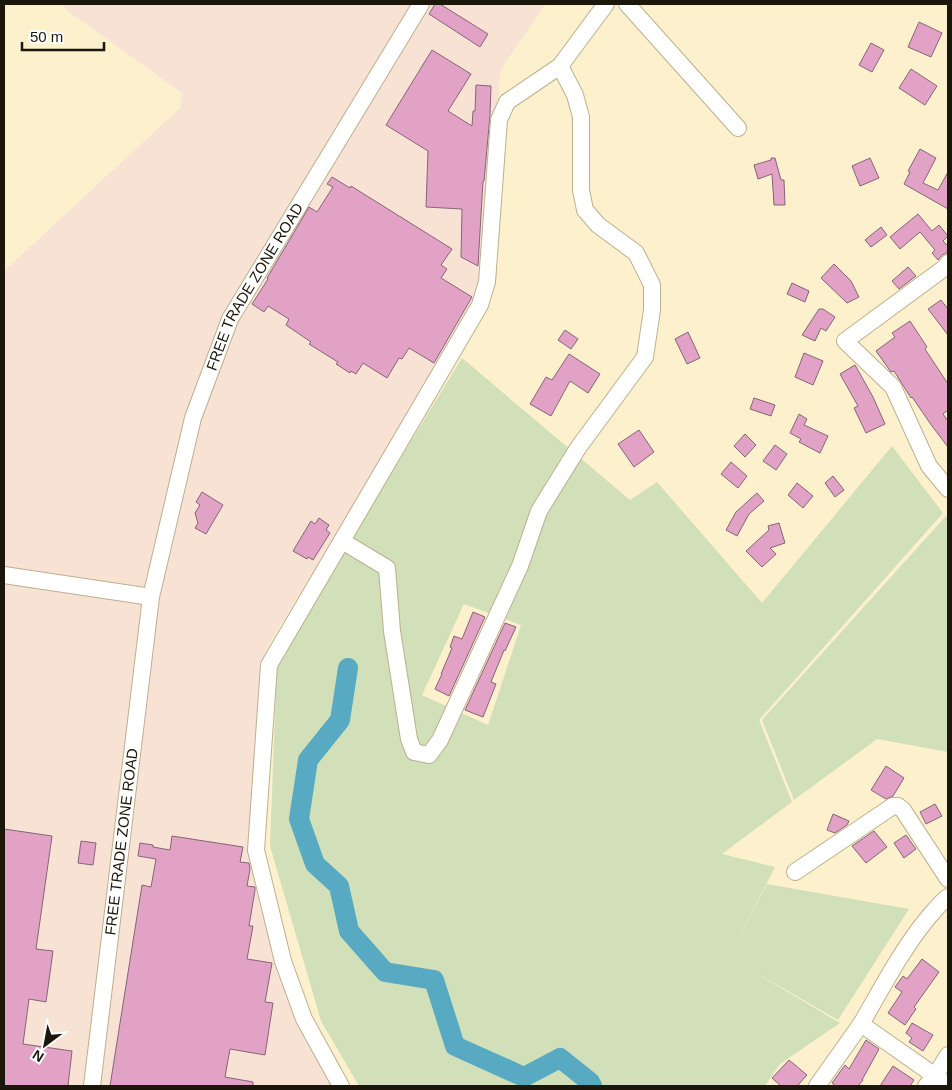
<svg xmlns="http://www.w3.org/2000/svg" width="952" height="1090" viewBox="0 0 952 1090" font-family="Arial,sans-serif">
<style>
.industrial{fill:#f8e2d4}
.green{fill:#d1e0b8;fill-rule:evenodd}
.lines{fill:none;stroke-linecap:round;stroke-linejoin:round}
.river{stroke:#57aac2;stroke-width:20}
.building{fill:#e2a2c6;stroke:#856577}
.minor-casing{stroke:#bcb08e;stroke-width:18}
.minor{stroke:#fff;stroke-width:16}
.labels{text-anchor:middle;stroke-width:4;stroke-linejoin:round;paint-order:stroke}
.street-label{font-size:15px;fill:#1c170b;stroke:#fff}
</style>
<rect width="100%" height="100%" fill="#fdf1cd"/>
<polygon class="industrial" points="64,4 546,4 505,63 500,73 486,285 404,423 272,639 260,664 253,828 307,1026 342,1086 4,1086 4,271 180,108 182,93 66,10"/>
<g class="green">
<path d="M462 358 630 500 657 482 762 603 892 446 943 513 759 720 792 802 722 854 775 867 729 957 767 884 909 909 838 1020 739 963 840 1023 780 1064 765 1086H359L321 1021 270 846 277 659ZM464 604 521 625 488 725 422 695Z"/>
<polygon points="946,516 948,518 948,752 877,739 794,800 762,720"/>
</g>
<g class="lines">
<polyline class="river" points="348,668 340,720 308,760 299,819 315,864 339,886 349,931 385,972 434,980 455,1046 524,1077 560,1058 590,1082 592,1086"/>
</g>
<g class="building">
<polygon points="435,4 440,4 488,34 480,47 429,14"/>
<polygon points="919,22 942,33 931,57 908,47"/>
<polygon points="871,43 884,50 872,72 859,65"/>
<polygon points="432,50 471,74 448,111 472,126 473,111 475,111 476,85 491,86 490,115 484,181 483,181 478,266 461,257 462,209 426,207 428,151 386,125"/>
<polygon points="911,69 937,86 925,105 899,88"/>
<polygon points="920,149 936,158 923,183 938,190 948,172 948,209 904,184 910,172 908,171"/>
<polygon points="771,158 775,158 781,180 784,180 785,205 774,205 772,174 758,179 754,165 771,160"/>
<polygon points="870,158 879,178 860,186 852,166"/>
<polygon points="332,177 350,188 351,186 452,249 441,265 447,269 441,278 472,297 434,363 409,348 402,359 399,358 387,378 363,363 356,374 351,371 350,373 336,364 338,362 309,344 311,342 286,325 289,319 268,306 264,312 252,304 268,279 267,278 309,207 317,212 333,187 327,184"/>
<polygon points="918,214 932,231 939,225 948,236 943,241 948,246 948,252 942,255 938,260 932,253 935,250 920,232 900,249 890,237"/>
<polygon points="881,227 887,235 871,247 865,240"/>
<polygon points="834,264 851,281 859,297 847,303 821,278"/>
<polygon points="908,267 916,276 899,289 892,281"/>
<polygon points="792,283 809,291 805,302 787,294"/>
<polygon points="941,300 948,309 948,335 928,309"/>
<polygon points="819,309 823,309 835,317 826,331 821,328 815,341 802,335"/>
<polygon points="910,321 927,347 925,349 948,384 948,410 943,414 948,421 948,447 932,426 912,397 911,398 894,371 891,372 876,351 895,337 892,333"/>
<polygon points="565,330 578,339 571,349 558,340"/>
<polygon points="688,332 700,358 687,364 675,339"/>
<polygon points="804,353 823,361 813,385 795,377"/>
<polygon points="569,354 600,374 588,393 570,381 551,416 530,404 546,377 552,380"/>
<polygon points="855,365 873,397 885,424 866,433 854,408 858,406 840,374"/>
<polygon points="754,398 775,405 771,416 750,409"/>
<polygon points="799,414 807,419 804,425 828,436 820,453 799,442 801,439 790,433"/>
<polygon points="639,430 654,452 634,467 618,444"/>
<polygon points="745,434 756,445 745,457 734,446"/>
<polygon points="775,445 787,454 776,470 763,461"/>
<polygon points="731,462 747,476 738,488 721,474"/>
<polygon points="833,476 844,490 835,497 825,483"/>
<polygon points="797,483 813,496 803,508 788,495"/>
<polygon points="202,492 223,505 206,534 195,528 198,523 195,513 200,505 196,502"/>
<polygon points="757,493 764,501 749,514 737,536 726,530 736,512"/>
<polygon points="319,518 329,525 326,530 330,533 313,560 308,557 307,559 293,551 311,521 315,524"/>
<polygon points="779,523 785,543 770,548 776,554 762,567 746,551 769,530 768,526"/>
<polygon points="473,612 485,617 449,696 435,689 442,674 441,674 452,648 450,647 454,636 462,639"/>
<polygon points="505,623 516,627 505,651 504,650 491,682 496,684 483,717 465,710"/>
<polygon points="886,766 904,778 893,796 886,799 871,790"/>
<polygon points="935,804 942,816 926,824 920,812"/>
<polygon points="833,814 849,821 847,825 835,833 827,830"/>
<polygon points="4,829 52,836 36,949 53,951 46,1002 29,999 23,1044 72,1051 68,1086 4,1086"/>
<polygon points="874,831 887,847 866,863 852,846"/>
<polygon points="906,835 916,849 904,858 894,843"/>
<polygon points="172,836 243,847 240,862 249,863 250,869 247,886 255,887 255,890 249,926 253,926 247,959 272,963 265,1002 273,1003 265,1055 230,1049 225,1077 253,1082 253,1086 110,1086 142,885 151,887 156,859 138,856 140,843 153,845 153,847 170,850"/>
<polygon points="81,841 96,843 93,865 78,863"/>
<polygon points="922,959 939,972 914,1007 916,1009 905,1025 888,1013 902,992 895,987 903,976 907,979"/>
<polygon points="912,1023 933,1035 923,1051 909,1042 912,1038 906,1033"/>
<polygon points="866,1040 879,1049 862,1080 863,1080 858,1086 836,1086 832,1083 845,1065 849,1069"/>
<polygon points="789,1060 807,1075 797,1086 781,1086 772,1078"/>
<polygon points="893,1066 914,1080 910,1086 880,1086"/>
</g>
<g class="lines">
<defs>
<g id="minor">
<polyline points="627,4 738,128"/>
<polyline points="948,263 947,266 845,341 893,387 929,466 948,489"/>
<polyline points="342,541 387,568 392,631 409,739 414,752 429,755 440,740 520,566 539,511 578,448 645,357 652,310 652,285 636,253 598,225 585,210 581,190 581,117 575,95 560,66"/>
<path id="s1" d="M4 575 151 597 193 418 230 319 421 4"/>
<polyline points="795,872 893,806 898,806 903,810 948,879"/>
<path d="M948 897C940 903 934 911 927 919 901 951 882 988 861 1024L948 1085"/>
<path id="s2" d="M92 1086 151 597"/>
<polyline points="341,1086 304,1019 283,961 256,850 269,665 480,305 487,282 499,120 507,102 560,66 606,4"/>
<polyline points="817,1086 861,1024"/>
<polyline points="926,1086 935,1076 948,1055"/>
</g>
</defs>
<use href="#minor" class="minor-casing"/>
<use href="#minor" class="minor"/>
</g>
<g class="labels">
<g class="street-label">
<text dy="5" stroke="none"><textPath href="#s1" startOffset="478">FREE TRADE ZONE ROAD</textPath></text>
<text dy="5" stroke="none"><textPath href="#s2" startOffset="246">FREE TRADE ZONE ROAD</textPath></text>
</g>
</g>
<rect width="952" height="1090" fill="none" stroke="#1c170b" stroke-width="10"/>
<g transform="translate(45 1045) rotate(212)" stroke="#ffffff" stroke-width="4" paint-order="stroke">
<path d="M0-4L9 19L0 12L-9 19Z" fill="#1c170b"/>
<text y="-8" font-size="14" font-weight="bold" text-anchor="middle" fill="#1c170b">N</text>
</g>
<path d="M22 42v8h82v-8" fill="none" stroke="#1c170b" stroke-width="2.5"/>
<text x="30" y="42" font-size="15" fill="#1c170b" stroke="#ffffff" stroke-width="4" paint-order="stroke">50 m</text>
</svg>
